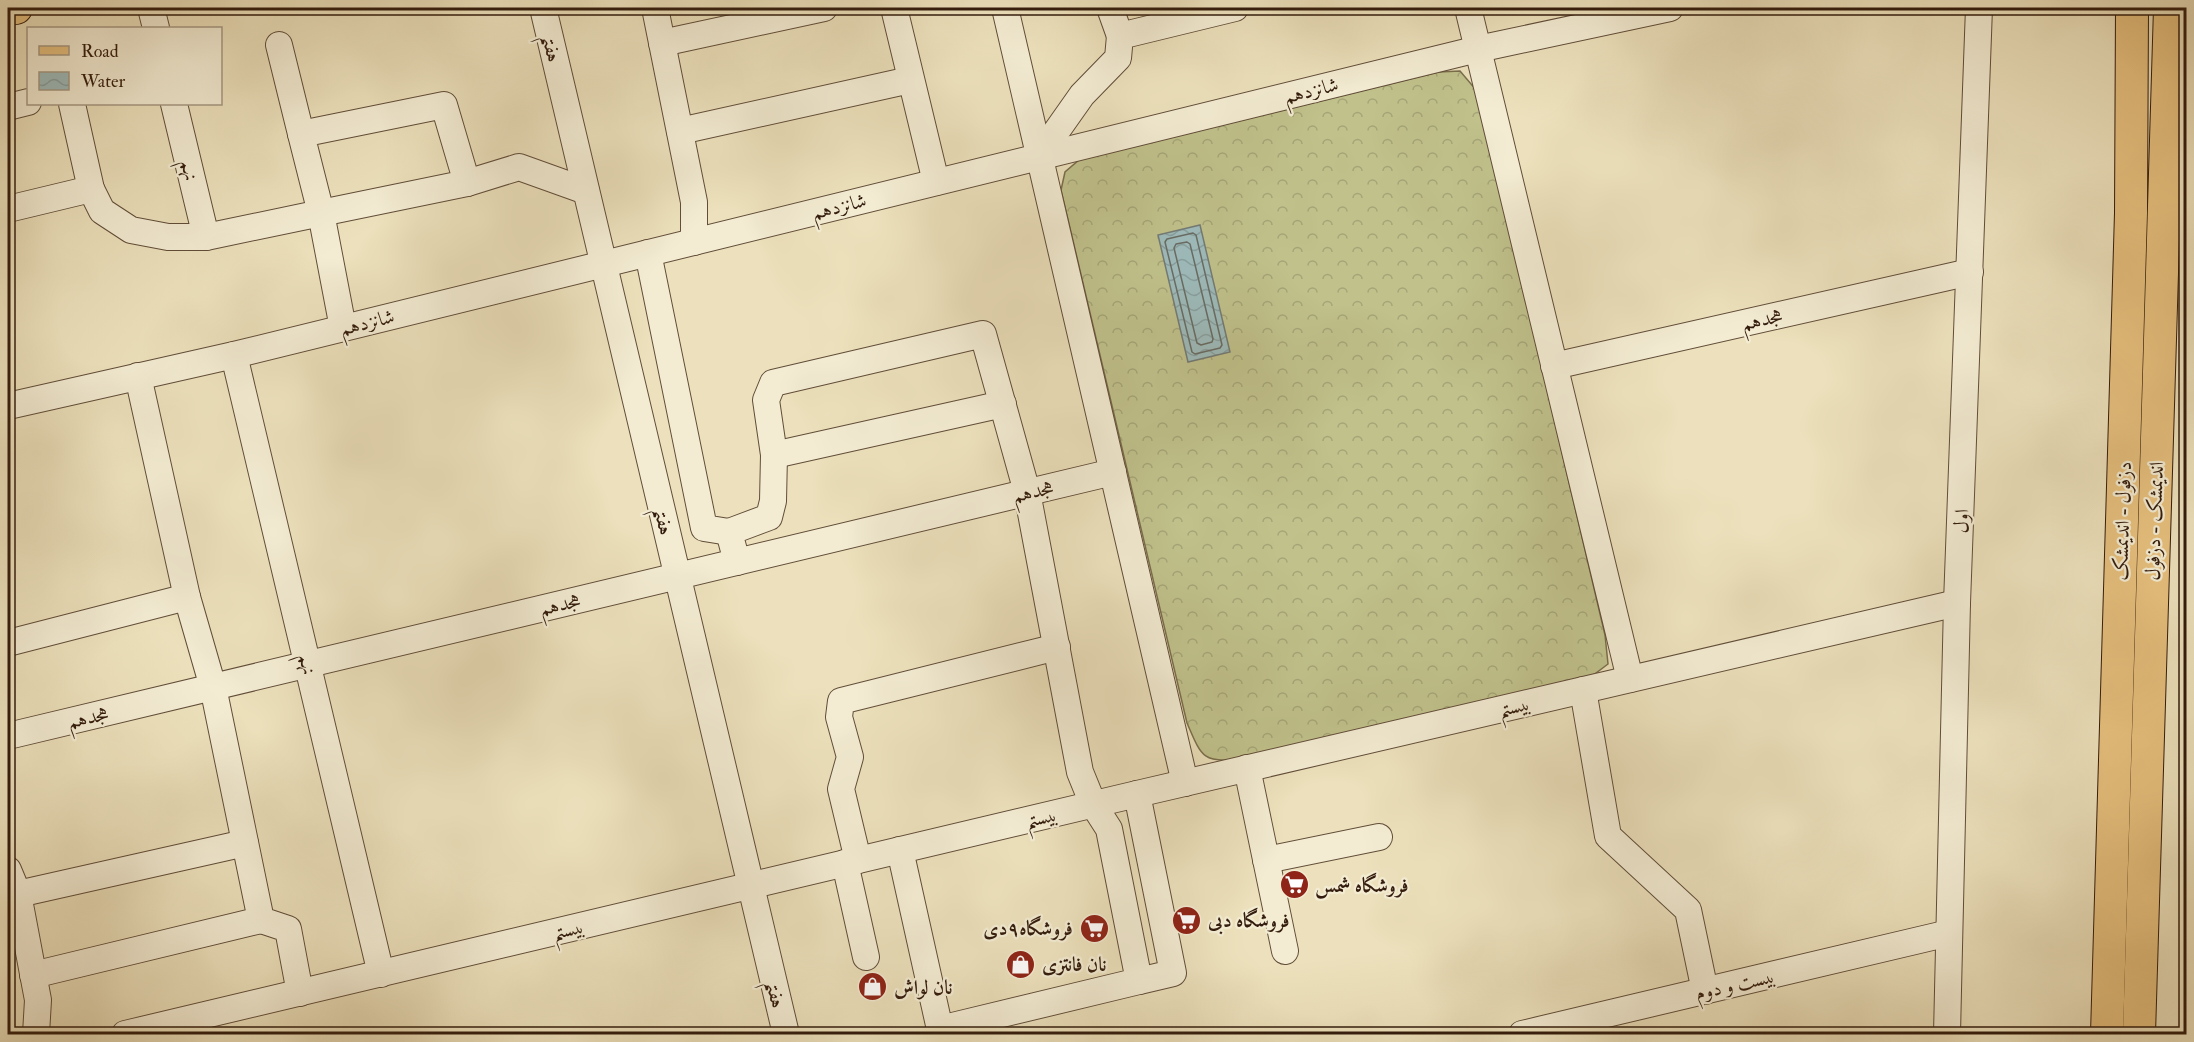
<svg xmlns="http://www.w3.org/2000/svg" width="2194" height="1042" viewBox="0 0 2194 1042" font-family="'IM FELL Double Pica',Amiri,serif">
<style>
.forest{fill:url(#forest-crowns);stroke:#7a6e4c;stroke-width:1.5}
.water{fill:url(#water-waves);stroke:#737b75;stroke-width:1.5}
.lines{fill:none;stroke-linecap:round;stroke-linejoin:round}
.shore{stroke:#686c64;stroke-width:1.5}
.minor-casing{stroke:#614d39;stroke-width:28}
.major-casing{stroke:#331c0d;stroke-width:34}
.minor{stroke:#f3ecd3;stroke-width:26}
.major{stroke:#e6c07e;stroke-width:32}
.labels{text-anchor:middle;stroke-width:4.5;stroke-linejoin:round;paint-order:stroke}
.street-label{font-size:20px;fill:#331c0d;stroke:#f3ecd3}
.poi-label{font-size:20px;font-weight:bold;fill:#331c0d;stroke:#f3ecd3;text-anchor:start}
</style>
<defs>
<pattern id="forest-crowns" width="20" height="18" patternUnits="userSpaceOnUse" patternTransform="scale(1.5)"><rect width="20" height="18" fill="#c0c18b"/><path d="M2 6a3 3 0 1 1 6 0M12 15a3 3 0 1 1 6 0" fill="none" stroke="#a5a577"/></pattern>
<pattern id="water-waves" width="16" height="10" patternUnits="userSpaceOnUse" patternTransform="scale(1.5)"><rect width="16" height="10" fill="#9dbbbb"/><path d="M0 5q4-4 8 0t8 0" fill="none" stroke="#88a0a0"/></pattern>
</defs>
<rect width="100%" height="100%" fill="#ece1bc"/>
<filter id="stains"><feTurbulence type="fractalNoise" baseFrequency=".00333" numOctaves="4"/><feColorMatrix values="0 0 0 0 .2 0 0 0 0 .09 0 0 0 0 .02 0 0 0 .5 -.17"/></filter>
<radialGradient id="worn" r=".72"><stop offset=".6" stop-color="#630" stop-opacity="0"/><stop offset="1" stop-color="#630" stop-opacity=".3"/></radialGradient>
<path class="forest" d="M1460 71 1477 91 1605 635 1608 664 1592 676 1239 759C1202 764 1201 755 1187 723L1061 190 1065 172 1079 160 1438 72Z"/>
<polygon class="water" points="1200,225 1230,352 1188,362 1158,235"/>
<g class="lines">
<g class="shore">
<polygon points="1193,233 1196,235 1222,345 1220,348 1195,354 1192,352 1165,242 1167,239"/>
<polygon points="1187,242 1190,244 1213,339 1212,342 1201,345 1197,343 1174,248 1176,244"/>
</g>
<defs>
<g id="minor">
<polyline points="151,8 156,28"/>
<polyline points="543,8 786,1034"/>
<polyline points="655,8 694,202 694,242"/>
<polyline points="894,8 936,182"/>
<polyline points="1005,8 1185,783"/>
<polyline points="1110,8 1120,36"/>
<polyline points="1468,8 1630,679"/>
<polyline points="662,43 824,8"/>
<polyline points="279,45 301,134"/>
<polyline points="72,104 91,189"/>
<polyline points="174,104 206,237"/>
<polygon points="444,105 467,183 321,213 301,134"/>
<polyline points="8,107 28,102"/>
<polyline points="680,131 910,80"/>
<polyline points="1039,156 1082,95 1118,58 1120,36 1235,8"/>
<polyline points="467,183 519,167 586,191"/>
<polyline points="8,209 91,189 102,211 131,230 168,237 206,237 321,213 343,328"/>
<polyline points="648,253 704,528 729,532"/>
<polyline points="234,355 381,974"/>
<polyline points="1554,366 1970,272"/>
<polyline points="138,376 187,597 213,687 261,920 288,929 300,993"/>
<polyline points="8,406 234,355 1478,49 1670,8"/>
<polyline points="774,455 1003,404"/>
<polyline points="737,562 729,532 769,517 773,501 774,455 766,400 773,383 983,334 1027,492 1080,772 1093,804 1109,829 1139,981 940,1029"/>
<polyline points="8,643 187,597"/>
<polyline points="1583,690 1608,836 1688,910 1705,991"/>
<polyline points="8,736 1113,472"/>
<polyline points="1247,768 1285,951"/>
<polyline points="1137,794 1173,973 1139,981"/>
<polyline points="900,850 941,1034"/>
<polyline points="858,860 841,789 850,757 839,717 841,701 1057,647"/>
<polyline points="1266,860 1379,837"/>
<polyline points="845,863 866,957"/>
<polyline points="8,870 18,894 38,1000 36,1034"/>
<polyline points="18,894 245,843"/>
<polyline points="33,975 261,920"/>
<polyline points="125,1034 1137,794 1957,603"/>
<polyline points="1522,1034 1949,933"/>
<polyline points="1947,1034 1957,603 1979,8"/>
</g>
<g id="major">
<polyline points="8,9 16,8"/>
<polyline points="2107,1034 2131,213 2132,8"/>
<polyline points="2139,1034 2170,8"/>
</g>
</defs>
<use href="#minor" class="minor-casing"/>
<use href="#major" class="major-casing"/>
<use href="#minor" class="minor"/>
<use href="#major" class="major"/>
</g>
<defs>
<symbol id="supermarket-disc" viewBox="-11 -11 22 22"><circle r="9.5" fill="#8f2418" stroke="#f3ecd3"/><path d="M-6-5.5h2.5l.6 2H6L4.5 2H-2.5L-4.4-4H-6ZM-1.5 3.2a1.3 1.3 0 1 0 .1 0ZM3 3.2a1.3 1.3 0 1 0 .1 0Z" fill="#fff"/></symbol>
<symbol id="shop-disc" viewBox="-11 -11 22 22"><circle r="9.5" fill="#8f2418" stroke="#f3ecd3"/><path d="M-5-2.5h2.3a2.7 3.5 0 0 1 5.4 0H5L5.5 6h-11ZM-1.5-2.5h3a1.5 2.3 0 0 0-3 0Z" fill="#fff"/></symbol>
</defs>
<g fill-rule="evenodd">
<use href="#supermarket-disc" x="1278" y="868" width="33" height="33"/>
<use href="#supermarket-disc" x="1170" y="904" width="33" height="33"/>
<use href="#supermarket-disc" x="1078" y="912" width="33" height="33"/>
<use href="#shop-disc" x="1004" y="948" width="33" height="33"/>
<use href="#shop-disc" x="856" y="970" width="33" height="33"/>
</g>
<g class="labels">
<g class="street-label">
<text transform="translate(552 48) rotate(77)" y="7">هفتم</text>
<text transform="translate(1311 90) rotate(-14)" y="7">شانزدهم</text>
<text transform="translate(190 170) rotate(77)" y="7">نهم</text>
<text transform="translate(839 206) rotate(-14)" y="7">شانزدهم</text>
<text transform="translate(1762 319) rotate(-13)" y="7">هجدهم</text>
<text transform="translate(367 322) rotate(-14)" y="7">شانزدهم</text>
<text transform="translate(1033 491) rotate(-13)" y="7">هجدهم</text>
<text transform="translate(664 521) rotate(77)" y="7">هفتم</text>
<text transform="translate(1961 521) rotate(-88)" y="7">اول</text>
<text transform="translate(2122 521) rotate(-88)" y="7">دزفول - اندیمشک</text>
<text transform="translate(2154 521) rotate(-88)" y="7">اندیمشک - دزفول</text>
<text transform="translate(560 604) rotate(-13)" y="7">هجدهم</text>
<text transform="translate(308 664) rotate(77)" y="7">نهم</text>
<text transform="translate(1514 706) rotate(-13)" y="7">بیستم</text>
<text transform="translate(88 717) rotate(-13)" y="7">هجدهم</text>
<text transform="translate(1041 817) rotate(-13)" y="7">بیستم</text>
<text transform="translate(568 929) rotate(-13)" y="7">بیستم</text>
<text transform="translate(1735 984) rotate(-13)" y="7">بیست و دوم</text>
<text transform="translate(776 994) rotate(77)" y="7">هفتم</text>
</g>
<g class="poi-label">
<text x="1315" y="892">فروشگاه شمس</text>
<text x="1208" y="927">فروشگاه دبی</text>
<text x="1073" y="935" text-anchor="end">فروشگاه۹دی</text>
<text x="1042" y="971">نان فانتزی</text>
<text x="894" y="994">نان لواش</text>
</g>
</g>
<rect width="2194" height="1042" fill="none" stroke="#ece1bc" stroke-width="30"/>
<rect x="9" y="9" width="2176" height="1024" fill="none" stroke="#331c0d" stroke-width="3"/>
<rect x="15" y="15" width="2164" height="1012" fill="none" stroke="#331c0d" stroke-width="1.5"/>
<rect x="27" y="27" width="195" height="78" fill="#f3ecd3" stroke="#a69984" stroke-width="1.5"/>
<rect x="39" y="46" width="30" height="9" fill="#e6c07e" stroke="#a69984" stroke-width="1.5"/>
<text x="81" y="57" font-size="18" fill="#331c0d">Road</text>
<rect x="39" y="72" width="30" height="18" fill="url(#water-waves)" stroke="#a69984" stroke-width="1.5"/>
<text x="81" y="87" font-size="18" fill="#331c0d">Water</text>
<rect width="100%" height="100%" filter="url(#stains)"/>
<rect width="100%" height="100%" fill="url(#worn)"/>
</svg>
